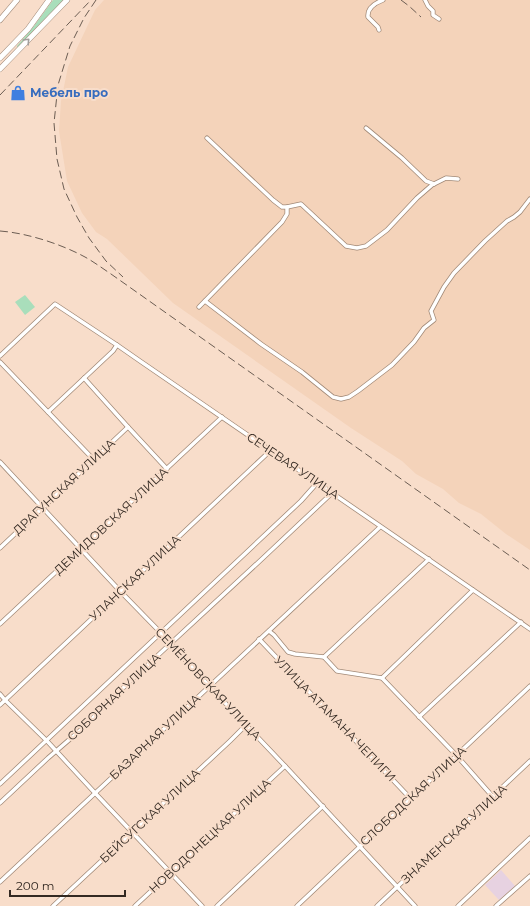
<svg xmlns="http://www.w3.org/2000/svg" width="530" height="906" viewBox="0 0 530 906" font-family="Montserrat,sans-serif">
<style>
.commercial{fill:#e7d2e1}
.built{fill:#f4d3ba}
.green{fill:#a9debb}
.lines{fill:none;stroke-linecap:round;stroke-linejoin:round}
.street-casing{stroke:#a28a78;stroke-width:5}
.secondary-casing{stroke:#a28a78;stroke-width:6}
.street{stroke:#fff;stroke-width:3.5}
.secondary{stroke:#fff;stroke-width:5}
.rail{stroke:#6c5d53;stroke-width:1;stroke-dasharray:8 4;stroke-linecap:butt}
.oneway{stroke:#a39f9c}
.labels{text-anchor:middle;stroke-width:4;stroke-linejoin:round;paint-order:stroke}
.shop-label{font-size:12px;font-weight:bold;fill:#366cbe;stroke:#f8ddca;text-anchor:start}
.street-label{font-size:12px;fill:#332922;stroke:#f8ddca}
</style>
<rect width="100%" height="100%" fill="#f8ddca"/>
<polygon class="commercial" points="501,870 515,886 499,900 485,885"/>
<polygon class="built" points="104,0 530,0 530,550 506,534 481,514 459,503 443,489 416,474 402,461 351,428 173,303 107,239 96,232 82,213 67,181 59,131 61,101 68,67 95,10"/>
<g class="green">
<polygon points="53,0 65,0 17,48 17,46 34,26"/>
<polygon points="25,295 35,307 25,315 15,302"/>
</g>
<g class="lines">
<defs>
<g id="street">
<polyline points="425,0 428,6 433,11 433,15 439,19"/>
<path d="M379 30 378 27 368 17C367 8 375 3 383 0"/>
<polyline points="366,128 402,158 426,181 434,184"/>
<polyline points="207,138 273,200 282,207 287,207 301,204 346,246 357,248 366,246 387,230 417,198 432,185 446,178 458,179"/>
<polyline points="205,301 261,344 302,372 333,397 341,399 349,397 358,391 392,365 414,342 424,328 434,320 431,311 444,287 454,273 485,241 507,221 514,217 520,212 530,199"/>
<polyline points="199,307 282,222 287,214 287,207"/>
<polyline points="0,356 55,304 117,345 140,361 530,629"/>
<polyline points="0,362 94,460"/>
<polyline points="84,378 128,427 167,469"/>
<polyline points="48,412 113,351 117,345"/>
<polyline points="0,462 121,592 161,633 209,686 285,766 415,906"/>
<polyline points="0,548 128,427"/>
<polyline points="0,624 222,417"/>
<polyline points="269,631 274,635 288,652 295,654 324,657 337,671 382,678 457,756 493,797"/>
<polyline points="259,639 411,799"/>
<polyline points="324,657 429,559"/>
<polyline points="382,678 473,590"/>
<polyline points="0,694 5,700 47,741 95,793 202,906"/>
<polyline points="0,705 270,451"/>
<polyline points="419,717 521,622"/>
<polyline points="0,784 301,501 317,483"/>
<polyline points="0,803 48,758 84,727 107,703 170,644 263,558 332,493"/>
<polyline points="0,882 380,527"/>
<polyline points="53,906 230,741 246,725"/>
<polyline points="135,906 285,766"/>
<polyline points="217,906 323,806"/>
<polyline points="297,906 530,686"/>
<polyline points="377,906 530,761"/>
<polyline points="458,906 530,838"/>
<polyline points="496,906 530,876"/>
</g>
<g id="secondary">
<polyline points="0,20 17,0"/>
<polyline points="0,58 28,29 49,0"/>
<polyline points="0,69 67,0"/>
</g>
</defs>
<use href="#street" class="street-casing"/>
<use href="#secondary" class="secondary-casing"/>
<use href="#street" class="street"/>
<use href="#secondary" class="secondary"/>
<g class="rail">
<polyline points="96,0 84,18 70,46 58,85 54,123 57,159 64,189 77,217 89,238 106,261 123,277"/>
<polyline points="401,0 409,6 421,17"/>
<polyline points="0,95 91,0"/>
<path d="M0 231C27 233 61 244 85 257 94 262 102 268 111 274L530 570"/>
</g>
</g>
<defs><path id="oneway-chevron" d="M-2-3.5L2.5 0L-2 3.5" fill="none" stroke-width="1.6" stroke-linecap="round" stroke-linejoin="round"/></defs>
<use class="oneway" href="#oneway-chevron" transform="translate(27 41) rotate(-46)"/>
<defs>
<symbol id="shop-bare" viewBox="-9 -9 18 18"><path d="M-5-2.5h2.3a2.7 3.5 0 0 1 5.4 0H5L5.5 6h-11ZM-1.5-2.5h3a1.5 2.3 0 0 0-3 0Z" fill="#3f7fe0" stroke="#f8ddca" stroke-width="2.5" paint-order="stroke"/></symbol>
</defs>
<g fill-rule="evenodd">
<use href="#shop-bare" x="7" y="82" width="22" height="22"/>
</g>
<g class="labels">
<g class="shop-label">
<text x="30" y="97">Мебель про</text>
</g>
<g class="street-label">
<text transform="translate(293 466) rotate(34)" y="4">СЕЧЕВАЯ УЛИЦА</text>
<text transform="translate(64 487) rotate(-43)" y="4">ДРАГУНСКАЯ УЛИЦА</text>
<text transform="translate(111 521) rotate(-43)" y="4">ДЕМИДОВСКАЯ УЛИЦА</text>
<text transform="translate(135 578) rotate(-43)" y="4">УЛАНСКАЯ УЛИЦА</text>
<text transform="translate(208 684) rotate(47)" y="4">СЕМЁНОВСКАЯ УЛИЦА</text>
<text transform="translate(114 697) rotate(-43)" y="4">СОБОРНАЯ УЛИЦА</text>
<text transform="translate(335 719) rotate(46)" y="4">УЛИЦА АТАМАНА ЧЕПИГИ</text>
<text transform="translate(155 737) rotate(-43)" y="4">БАЗАРНАЯ УЛИЦА</text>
<text transform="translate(413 796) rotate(-43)" y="4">СЛОБОДСКАЯ УЛИЦА</text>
<text transform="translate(150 816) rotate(-43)" y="4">БЕЙСУГСКАЯ УЛИЦА</text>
<text transform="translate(454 834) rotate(-43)" y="4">ЗНАМЕНСКАЯ УЛИЦА</text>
<text transform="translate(210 836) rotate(-43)" y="4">НОВОДОНЕЦКАЯ УЛИЦА</text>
</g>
</g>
<path d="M10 890v6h115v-6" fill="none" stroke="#332922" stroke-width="2"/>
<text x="16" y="890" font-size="12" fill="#332922" stroke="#f8ddca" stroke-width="3" paint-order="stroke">200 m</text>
</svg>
